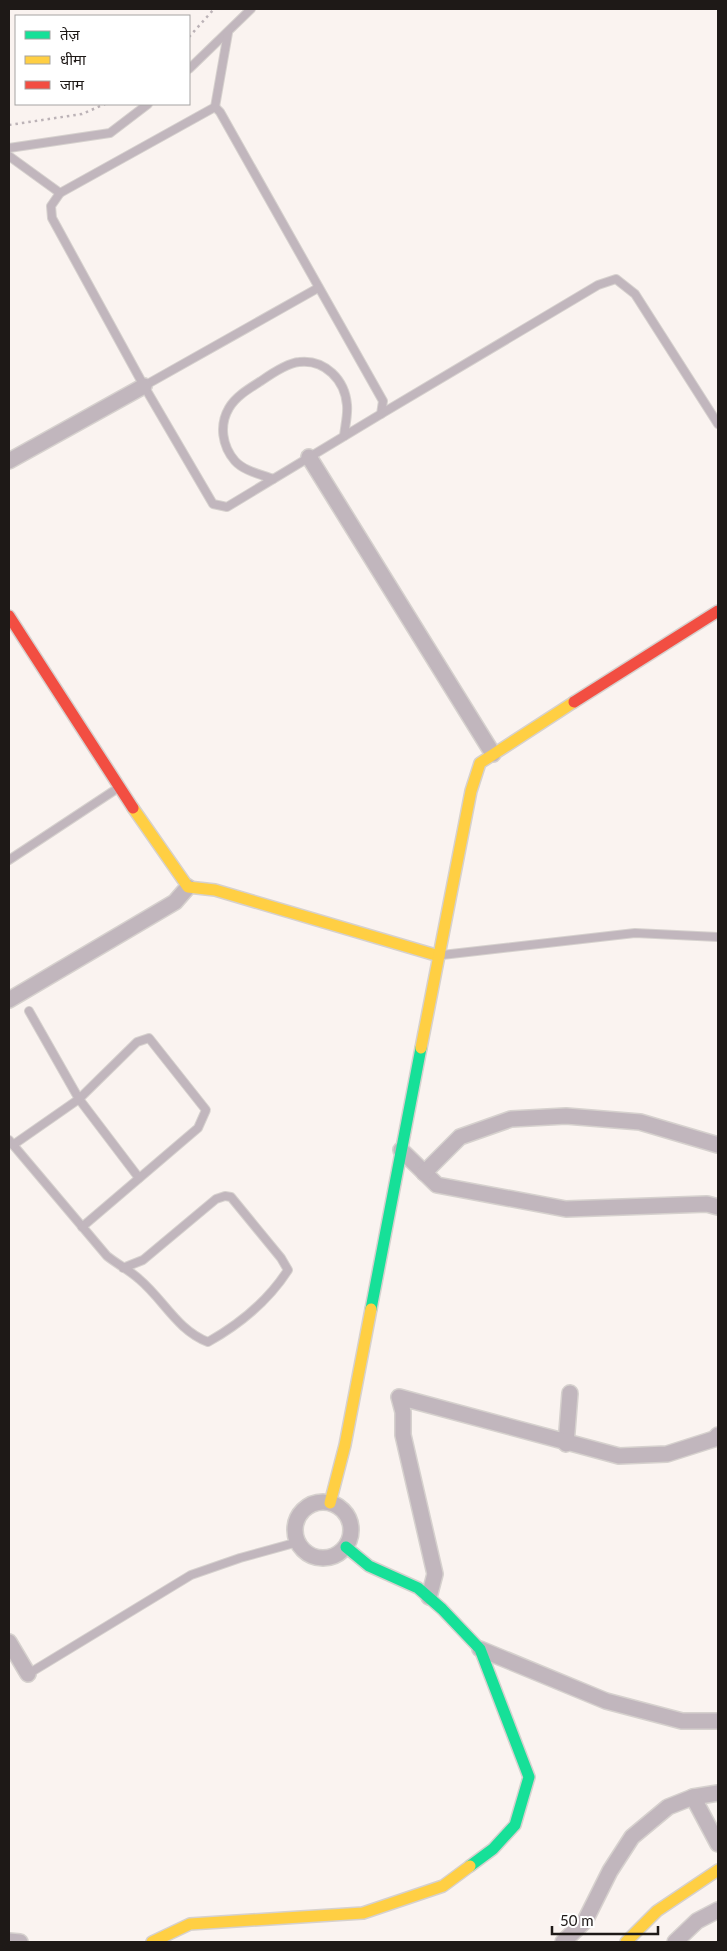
<svg xmlns="http://www.w3.org/2000/svg" width="727" height="1951" viewBox="0 0 727 1951" font-family="Lato,'Noto Sans Devanagari',sans-serif">
<style>
.lines{fill:none;stroke-linecap:round;stroke-linejoin:round}
.lane-casing{stroke:#d6d1ce;stroke-width:10}
.street-casing{stroke:#d6d1ce;stroke-width:18}
.fast-casing{stroke:#d6d1ce;stroke-width:14}
.slow-casing{stroke:#d6d1ce;stroke-width:14}
.jam-casing{stroke:#d6d1ce;stroke-width:14}
.path{stroke:#bcb3b7;stroke-width:2.5;stroke-dasharray:2.5 4;stroke-linecap:butt}
.lane{stroke:#c1b6bd;stroke-width:8}
.street{stroke:#c1b6bd;stroke-width:15}
.fast{stroke:#16e098;stroke-width:11}
.slow{stroke:#ffcf43;stroke-width:11}
.jam{stroke:#f24e42;stroke-width:11}
</style>
<rect width="100%" height="100%" fill="#faf3f0"/>
<g class="lines">
<defs>
<g id="lane">
<polyline points="189,69 251,9"/>
<polygon points="215,107 220,112 383,401 381,414 227,507 213,504 144,386 52,218 51,206 60,193"/>
<polyline points="215,107 228,33"/>
<polyline points="9,148 110,133 148,104"/>
<polyline points="9,156 60,193"/>
<polyline points="144,386 318,288"/>
<polyline points="381,414 598,285 616,279 635,294 718,424"/>
<path d="M273 479C260 474 244 471 235 461 222 446 219 425 229 408 236 396 250 388 261 381 271 374 287 363 299 362 325 359 345 380 347 405 348 415 345 426 344 436"/>
<polyline points="9,860 118,788"/>
<polyline points="442,955 635,933 718,937"/>
<polyline points="29,1011 79,1099 139,1178"/>
<path d="M9 1140 107 1256C117 1264 129 1270 139 1279 164 1300 177 1330 208 1342 240 1324 268 1301 288 1270L281 1258 231 1197 225 1196 216 1199 143 1260 123 1268"/>
<polyline points="13,1145 79,1099 137,1042 149,1038 206,1110 198,1128 82,1227"/>
<polyline points="28,1674 191,1575 240,1558 298,1542"/>
</g>
<g id="street">
<polyline points="309,457 493,754"/>
<polyline points="9,461 144,386"/>
<polyline points="9,1000 175,902 188,887"/>
<polyline points="401,1150 437,1185 566,1209 707,1204 718,1207"/>
<polyline points="424,1173 460,1137 511,1119 566,1116 640,1122 718,1145"/>
<polyline points="566,1444 570,1393"/>
<circle cx="323" cy="1530" r="28"/>
<polyline points="429,1597 435,1574 403,1435 403,1412 399,1397 619,1456 667,1454 714,1439 718,1435"/>
<polyline points="9,1642 28,1674"/>
<polyline points="480,1649 606,1701 682,1721 718,1721"/>
<polyline points="693,1797 718,1793"/>
<polyline points="9,1941 20,1942"/>
<polyline points="563,1942 585,1921 610,1871 632,1837 668,1807 693,1797 718,1844"/>
<polyline points="675,1942 697,1921 718,1910"/>
</g>
<g id="fast">
<polyline points="371,1309 421,1048"/>
<polyline points="346,1547 369,1566 418,1588 442,1609 480,1649 529,1777 515,1825 493,1849 470,1866"/>
</g>
<g id="slow">
<polyline points="133,808 188,887 215,890 439,956"/>
<polyline points="421,1048 471,791 480,763 574,702"/>
<polyline points="330,1503 345,1445 371,1309"/>
<polyline points="152,1942 190,1924 363,1913 443,1886 470,1866"/>
<polyline points="626,1942 657,1911 718,1870"/>
</g>
<g id="jam">
<polyline points="9,616 133,808"/>
<polyline points="574,702 718,611"/>
</g>
</defs>
<use href="#lane" class="lane-casing"/>
<use href="#street" class="street-casing"/>
<use href="#fast" class="fast-casing"/>
<use href="#slow" class="slow-casing"/>
<use href="#jam" class="jam-casing"/>
<g class="path">
<polyline points="189,37 214,9"/>
<polyline points="9,125 82,114 105,104"/>
</g>
<use href="#lane" class="lane"/>
<use href="#street" class="street"/>
<use href="#fast" class="fast"/>
<use href="#slow" class="slow"/>
<use href="#jam" class="jam"/>
</g>
<rect width="727" height="1951" fill="none" stroke="#1e1917" stroke-width="20"/>
<rect x="15" y="15" width="175" height="90" fill="#ffffff" stroke="#a5a3a2"/>
<rect x="25" y="31" width="25" height="8" fill="#16e098" stroke="#a5a3a2"/>
<text x="60" y="40" font-size="15" fill="#1e1917">तेज़</text>
<rect x="25" y="56" width="25" height="8" fill="#ffcf43" stroke="#a5a3a2"/>
<text x="60" y="65" font-size="15" fill="#1e1917">धीमा</text>
<rect x="25" y="81" width="25" height="8" fill="#f24e42" stroke="#a5a3a2"/>
<text x="60" y="90" font-size="15" fill="#1e1917">जाम</text>
<path d="M552 1926v8h106v-8" fill="none" stroke="#1e1917" stroke-width="2.5"/>
<text x="560" y="1926" font-size="15" fill="#1e1917" stroke="#ffffff" stroke-width="4" paint-order="stroke">50 m</text>
</svg>
